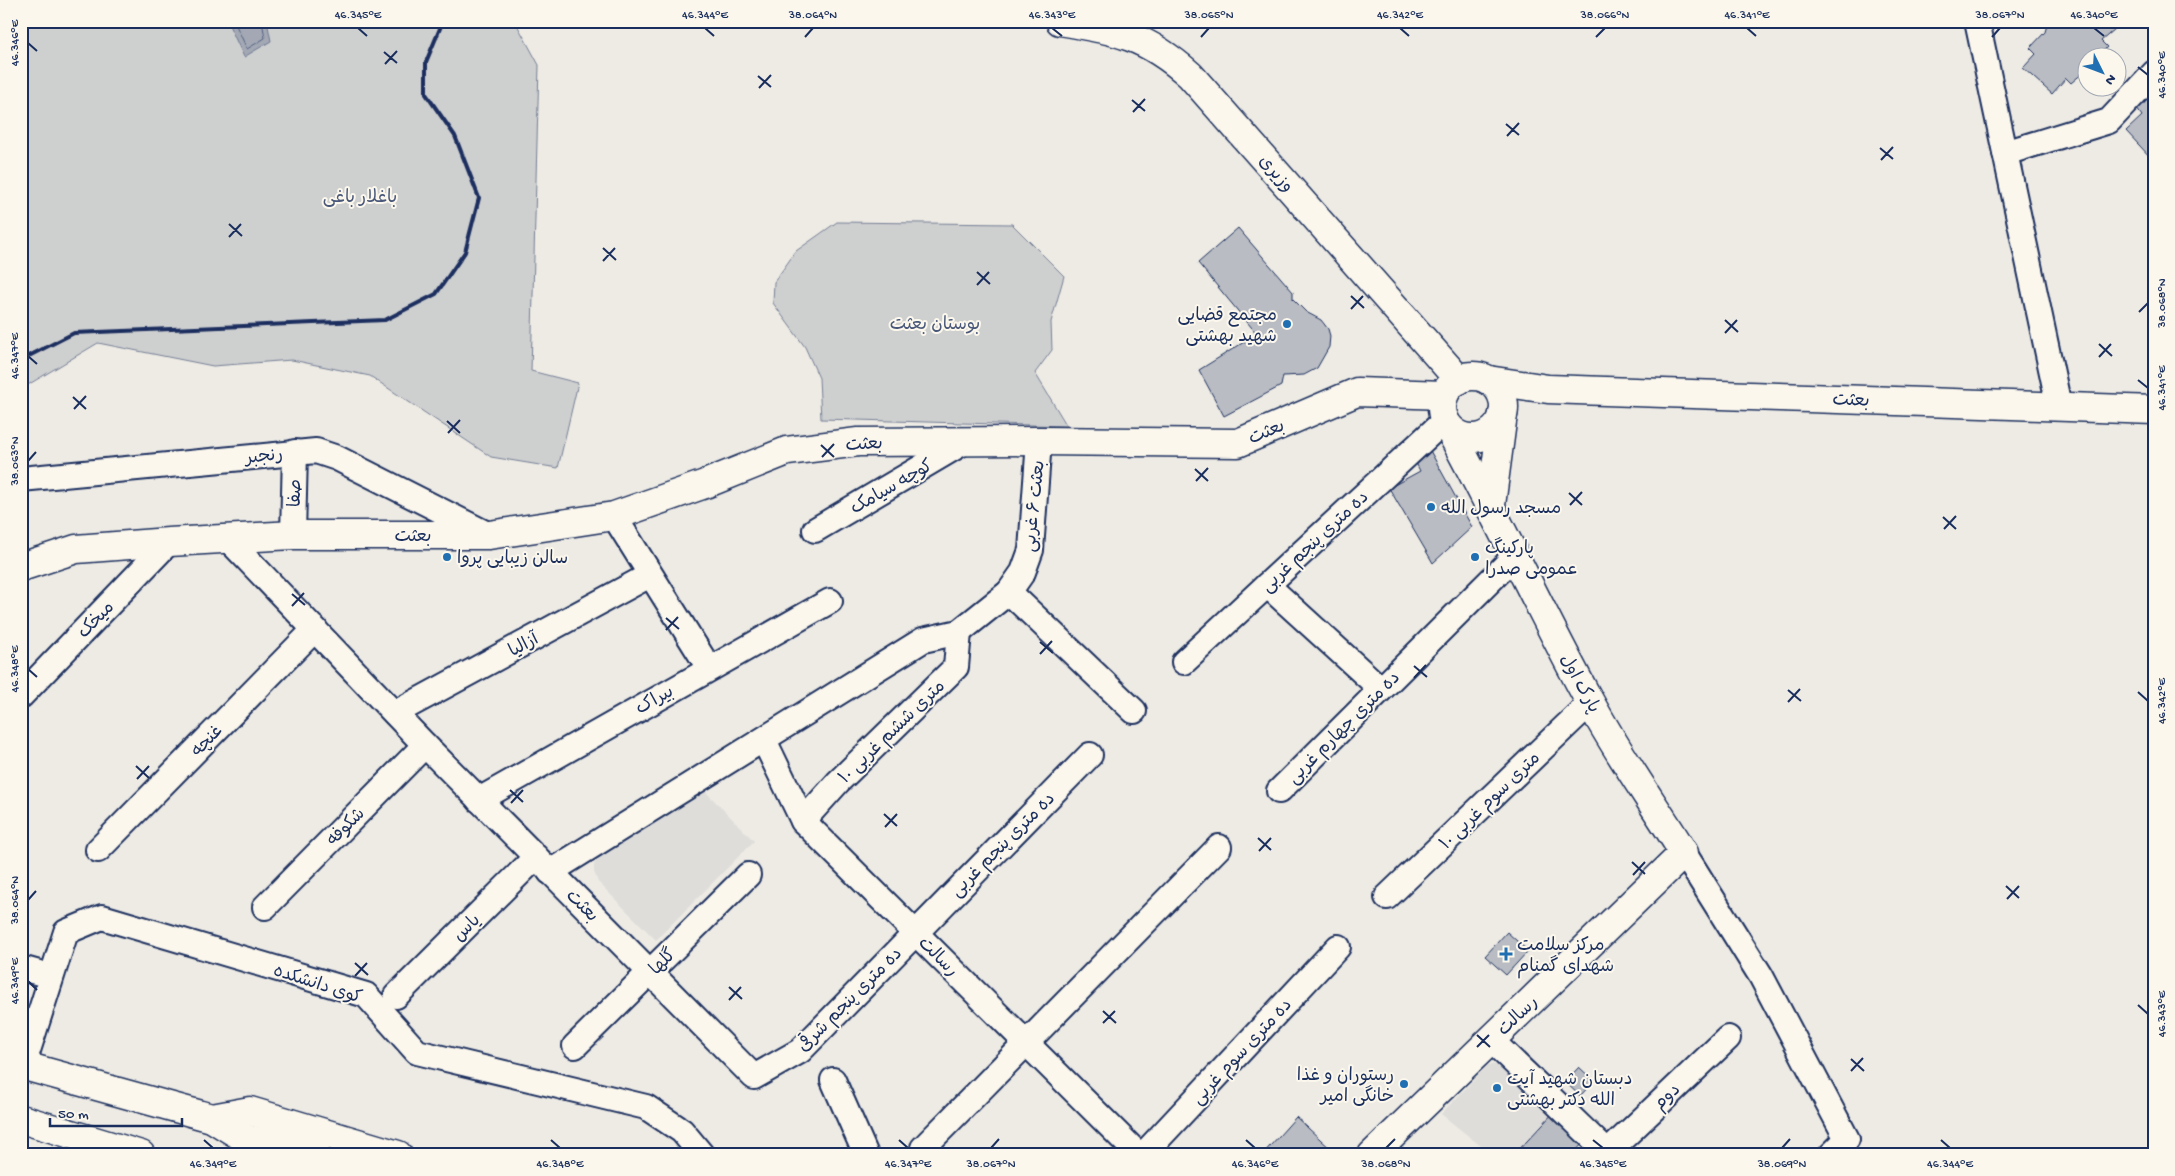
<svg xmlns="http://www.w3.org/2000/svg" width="2175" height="1176" viewBox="0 0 2175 1176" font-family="'Gochi Hand','Playpen Sans Arabic',sans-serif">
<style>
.built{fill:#deddda}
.green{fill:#cecfcf;stroke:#747f96}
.water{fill:#a3a8b4;stroke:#6d7892}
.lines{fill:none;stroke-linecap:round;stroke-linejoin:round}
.shore{stroke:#515f80;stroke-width:1}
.building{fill:#b9bcc3;stroke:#1b2f5e}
.minor-casing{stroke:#1b2f5e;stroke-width:28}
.major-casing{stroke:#1b2f5e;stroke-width:31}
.highway-casing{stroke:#1b2f5e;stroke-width:31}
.minor{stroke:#fbf7ec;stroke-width:24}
.major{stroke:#fbf7ec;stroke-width:28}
.highway{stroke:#fbf7ec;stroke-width:28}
.rail{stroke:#1b2f5e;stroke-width:4}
.ticks{fill:none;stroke:#1b2f5e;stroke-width:2}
.poi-dot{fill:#1f6fb2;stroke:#fbf7ec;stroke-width:2}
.labels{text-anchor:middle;stroke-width:4;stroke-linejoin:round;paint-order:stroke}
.street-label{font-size:18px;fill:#1b2f5e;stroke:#fbf7ec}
.park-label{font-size:18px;fill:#48577a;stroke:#fbf7ec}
.poi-label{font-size:18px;fill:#1b2f5e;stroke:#fbf7ec;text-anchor:start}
.neatline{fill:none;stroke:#1b2f5e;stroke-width:2}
.ticks-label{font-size:12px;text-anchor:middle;fill:#1b2f5e}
</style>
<rect width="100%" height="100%" fill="#eeebe4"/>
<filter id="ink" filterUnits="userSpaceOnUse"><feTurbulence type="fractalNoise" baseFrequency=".02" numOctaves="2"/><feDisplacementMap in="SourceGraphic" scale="10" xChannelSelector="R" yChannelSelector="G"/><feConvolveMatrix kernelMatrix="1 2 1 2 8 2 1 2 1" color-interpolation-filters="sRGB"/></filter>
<g filter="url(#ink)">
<g class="built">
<polygon points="702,788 754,841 656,940 598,882 594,872 594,865 600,851"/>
<polygon points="1501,1064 1555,1111 1572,1155 1492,1155 1441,1114 1488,1065"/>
</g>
<g class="green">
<polygon points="21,21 515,21 539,65 531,371 578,383 558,468 491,457 370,376 292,360 213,366 98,343 21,389"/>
<polygon points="837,222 1012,224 1064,276 1051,322 1052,350 1035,373 1067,426 821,419 819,378 805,347 773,303 774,282 796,251"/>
</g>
<polygon class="water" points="227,21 267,21 271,41 244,57"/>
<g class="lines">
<polyline class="shore" points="234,21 247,49 265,38 262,21"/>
</g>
<g class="building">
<polygon points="2048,21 2108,21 2115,29 2101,41 2107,47 2097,58 2088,58 2088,72 2084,72 2071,83 2066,78 2052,94 2023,68 2036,54 2030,48 2045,32"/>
<polygon points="2154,85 2154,158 2152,159 2126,131 2142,116 2137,109 2148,99"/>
<polygon points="1238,228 1293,292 1293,299 1306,312 1321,320 1328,329 1330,336 1329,347 1317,368 1304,375 1283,376 1281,386 1224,416 1199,370 1257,334 1198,263"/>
<polygon points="1428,447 1472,527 1433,563 1389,488 1420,471 1413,457"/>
<polygon points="1507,932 1528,951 1506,975 1485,956"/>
<polygon points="1579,1067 1594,1081 1580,1096 1565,1082"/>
<polygon points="1555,1111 1585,1141 1572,1155 1514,1155"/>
<polygon points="1296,1117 1332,1150 1328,1155 1262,1155"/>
</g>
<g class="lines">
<defs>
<g id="minor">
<polyline points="1977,21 2059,406"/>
<polyline points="2005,153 2109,121 2154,73"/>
<polyline points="21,479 316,451 337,458 489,535"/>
<polyline points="614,516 709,668"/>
<polyline points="815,530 966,441"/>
<polyline points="293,535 295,452"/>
<polyline points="227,538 425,745 754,1077 800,1051 1090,755"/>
<polyline points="1267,585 1381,689"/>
<polyline points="1009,592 1134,711"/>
<polyline points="1184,662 1445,420"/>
<polyline points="21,696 169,542"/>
<polyline points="395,713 650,575"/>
<polyline points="764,740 803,821 1139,1155"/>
<polyline points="1279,791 1514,557"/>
<polyline points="479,800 830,601"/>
<polyline points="803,821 838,782 956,667 959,632"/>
<polyline points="98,850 315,629"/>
<polyline points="1684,853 1761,976 1847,1139 1831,1155"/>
<polyline points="550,872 923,640 959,632 1009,592 1023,572 1031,550 1039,441"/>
<polyline points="1387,897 1590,703"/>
<polyline points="265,907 425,745"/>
<polyline points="21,968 50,976"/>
<polyline points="396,996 536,857"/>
<polyline points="1491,1040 1610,1155"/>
<polyline points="575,1046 748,875"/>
<polyline points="23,1066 66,932 102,917 366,995 417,1052 646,1107 682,1131 702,1155"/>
<polyline points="833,1080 866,1155"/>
<polyline points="923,1148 1219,847"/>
<polyline points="1143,1155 1338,947"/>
<polyline points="1605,1155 1728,1038"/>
</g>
<g id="major">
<path d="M1060 21C1118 31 1145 35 1190 75L1459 380"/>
<circle cx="1473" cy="407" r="31"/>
<polyline points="1488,380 1548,389 2154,410"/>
<polyline points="1491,505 1503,414"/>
<polyline points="21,567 76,549 169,542 293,535 489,535 614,516 705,484 787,451 858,442 1039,441 1238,443 1357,392 1444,395"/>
<path d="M1372 1155 1684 853C1653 803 1618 754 1590 702 1540 611 1497 516 1447 425"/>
</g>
<g id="highway">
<polyline points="21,1065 212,1118 246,1139 316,1155"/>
<polyline points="212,1118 250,1111 398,1155"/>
<polyline points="21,1119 141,1155"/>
</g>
</defs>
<use href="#minor" class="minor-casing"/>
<use href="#major" class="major-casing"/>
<use href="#highway" class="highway-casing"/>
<use href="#minor" class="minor"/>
<use href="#major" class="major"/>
<use href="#highway" class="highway"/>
<polyline class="rail" points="21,360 74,333 385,320 436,294 465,252 479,198 455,136 426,94 426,62 443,21"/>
</g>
</g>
<path class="ticks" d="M358 28 367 36M705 28 714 36M1052 28 1062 36M1400 28 1409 36M1747 28 1756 36M2094 28 2104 36M805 37 813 28M1201 37 1209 28M1596 37 1605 28M1992 37 2000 28M28 43 37 51M384 52 397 63M385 64 397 51M2138 67 2148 75M758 76 771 87M759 88 771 75M1132 100 1145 111M1133 112 1145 99M1506 124 1519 135M1507 136 1519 123M1880 148 1893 159M1881 160 1893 147M229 224 242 236M229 237 241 224M603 248 616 260M603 261 615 248M977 272 990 284M977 285 989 272M1351 296 1364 308M1351 309 1363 296M2139 312 2148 303M1725 320 1738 332M1725 333 1737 320M2099 344 2112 356M28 356 37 364M2099 357 2111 344M2138 380 2148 388M73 397 86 409M74 409 86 396M447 421 460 433M448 433 460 420M821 445 834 457M822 457 834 444M28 461 36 452M1195 469 1208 481M1196 481 1208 468M1569 493 1582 505M1570 505 1582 492M1943 517 1956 529M1944 529 1956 516M292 594 305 605M292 606 304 593M666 618 679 629M666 630 678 617M1040 642 1053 653M1040 654 1052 641M1414 666 1427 677M28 669 37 677M1414 678 1426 665M1788 690 1801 701M2138 692 2148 701M1788 702 1800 689M136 766 149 778M137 779 149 766M510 790 523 802M511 803 523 790M884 814 897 826M885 827 897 814M1258 838 1271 850M1259 851 1271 838M1632 862 1645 874M1633 875 1645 862M2006 886 2019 898M2007 899 2019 886M28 900 36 891M355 963 368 975M355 976 367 963M28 981 37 990M729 987 742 999M729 1000 741 987M2138 1005 2148 1014M1103 1011 1116 1023M1103 1023 1115 1011M1477 1035 1490 1047M1477 1047 1489 1035M1851 1059 1864 1071M1851 1071 1863 1058M204 1140 213 1148M551 1140 560 1148M899 1140 908 1148M1246 1140 1255 1148M1593 1140 1603 1148M1941 1140 1950 1148M991 1148 999 1139M1386 1148 1395 1139M1782 1148 1790 1139"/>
<g class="poi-dot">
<circle cx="1287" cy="324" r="5"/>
<circle cx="1431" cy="507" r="5"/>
<circle cx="447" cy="557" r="5"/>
<circle cx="1475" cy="557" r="5"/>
<path d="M1503.5 946.5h5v5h5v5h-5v5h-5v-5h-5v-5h5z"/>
<circle cx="1404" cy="1084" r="5"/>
<circle cx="1497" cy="1088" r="5"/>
</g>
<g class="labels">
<g class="street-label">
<text transform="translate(1277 173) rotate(49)" y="6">وزیری</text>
<text transform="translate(1851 399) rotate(2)" y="6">بعثت</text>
<text transform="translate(1266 431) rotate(-23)" y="6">بعثت</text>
<text transform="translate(864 443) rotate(-3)" y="6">بعثت</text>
<text transform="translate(264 455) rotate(-6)" y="6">رنجبر</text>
<text transform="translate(891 486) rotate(-30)" y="6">کوچه سیامک</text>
<text transform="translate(294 493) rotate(-89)" y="6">صفا</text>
<text transform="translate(1033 506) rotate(-84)" y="6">بعثت ۶ غربی</text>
<text x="413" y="541">بعثت</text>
<text transform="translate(1314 541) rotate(-43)" y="6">ده متری پنجم غربی</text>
<text transform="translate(95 619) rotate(-46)" y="6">میخک</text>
<text transform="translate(523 644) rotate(-28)" y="6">آزالیا</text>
<text transform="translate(1581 683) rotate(61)" y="6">پارک اول</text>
<text transform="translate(654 699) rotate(-30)" y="6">بیراک</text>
<text transform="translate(1343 727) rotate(-45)" y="6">ده متری چهارم غربی</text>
<text transform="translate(891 731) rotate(-44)" y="6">۱۰ متری ششم غربی</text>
<text transform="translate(206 740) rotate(-46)" y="6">غنچه</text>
<text transform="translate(1489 800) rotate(-44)" y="6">۱۰ متری سوم غربی</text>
<text transform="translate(345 826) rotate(-45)" y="6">شکوفه</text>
<text transform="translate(1002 844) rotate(-45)" y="6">ده متری پنجم غربی</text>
<text transform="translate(583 905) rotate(45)" y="6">بعثت</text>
<text transform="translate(466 927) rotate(-45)" y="6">یاس</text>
<text transform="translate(939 956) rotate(45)" y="6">رسالت</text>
<text transform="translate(662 961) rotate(-45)" y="6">گلها</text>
<text transform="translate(318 983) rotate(18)" y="6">کوی دانشکده</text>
<text transform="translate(849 999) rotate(-45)" y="6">ده متری پنجم شرقی</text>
<text transform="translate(1517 1015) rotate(-44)" y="6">رسالت</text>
<text transform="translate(1241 1051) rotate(-47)" y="6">ده متری سوم غربی</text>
<text transform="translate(1666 1096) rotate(-43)" y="6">دوم</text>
</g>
<g class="park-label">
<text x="360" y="202">باغلار باغی</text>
<text x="935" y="329">بوستان بعثت</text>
</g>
<g class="poi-label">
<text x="1277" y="320" text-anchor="end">مجتمع قضایی<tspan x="1277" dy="21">شهید بهشتی</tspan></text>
<text x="1441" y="513">مسجد رسول الله</text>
<text x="1485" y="553">پارکینگ<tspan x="1485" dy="21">عمومی صدرا</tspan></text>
<text x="457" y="563">سالن زيبايى پروا</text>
<text x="1517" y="950">مرکز سلامت<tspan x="1517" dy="21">شهدای گمنام</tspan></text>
<text x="1394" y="1080" text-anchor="end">رستوران و غذا<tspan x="1394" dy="21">خانگی امیر</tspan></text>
<text x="1507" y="1084">دبستان شهید آیت<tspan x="1507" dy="21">الله دکتر بهشتی</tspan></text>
</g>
</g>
<rect width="2175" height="1176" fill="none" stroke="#fbf7ec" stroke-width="55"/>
<g transform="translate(2102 72) rotate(132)"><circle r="24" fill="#fbf7ec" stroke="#a1a7b3"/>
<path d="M0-4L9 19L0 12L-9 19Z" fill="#1f6fb2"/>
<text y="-8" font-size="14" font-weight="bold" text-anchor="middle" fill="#1b2f5e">N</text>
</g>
<path d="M50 1118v8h132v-8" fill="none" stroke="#1b2f5e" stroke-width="2.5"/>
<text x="58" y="1118" font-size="15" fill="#1b2f5e" stroke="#fbf7ec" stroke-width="4" paint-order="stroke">50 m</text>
<rect x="28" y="28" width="2120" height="1120" class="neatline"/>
<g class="ticks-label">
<text x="358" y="18">46.345°E</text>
<text x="705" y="18">46.344°E</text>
<text x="813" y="18">38.064°N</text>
<text x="1052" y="18">46.343°E</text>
<text x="1209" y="18">38.065°N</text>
<text x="1400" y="18">46.342°E</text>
<text x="1605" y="18">38.066°N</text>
<text x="1747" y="18">46.341°E</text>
<text x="2000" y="18">38.067°N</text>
<text x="2094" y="18">46.340°E</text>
<text transform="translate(14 43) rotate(-90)" y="4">46.346°E</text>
<text transform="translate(2161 75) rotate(-90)" y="4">46.340°E</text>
<text transform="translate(2161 303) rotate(-90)" y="4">38.068°N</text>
<text transform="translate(14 356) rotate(-90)" y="4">46.347°E</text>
<text transform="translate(2161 388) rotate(-90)" y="4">46.341°E</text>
<text transform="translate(14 461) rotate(-90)" y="4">38.063°N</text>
<text transform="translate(14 669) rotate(-90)" y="4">46.348°E</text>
<text transform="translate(2161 701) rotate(-90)" y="4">46.342°E</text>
<text transform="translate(14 900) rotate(-90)" y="4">38.064°N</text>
<text transform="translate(14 981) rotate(-90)" y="4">46.349°E</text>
<text transform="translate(2161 1014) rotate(-90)" y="4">46.343°E</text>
<text x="213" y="1167">46.349°E</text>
<text x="560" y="1167">46.348°E</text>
<text x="908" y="1167">46.347°E</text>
<text x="991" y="1167">38.067°N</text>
<text x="1255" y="1167">46.346°E</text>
<text x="1386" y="1167">38.068°N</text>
<text x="1603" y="1167">46.345°E</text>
<text x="1782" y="1167">38.069°N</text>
<text x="1950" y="1167">46.344°E</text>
</g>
</svg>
